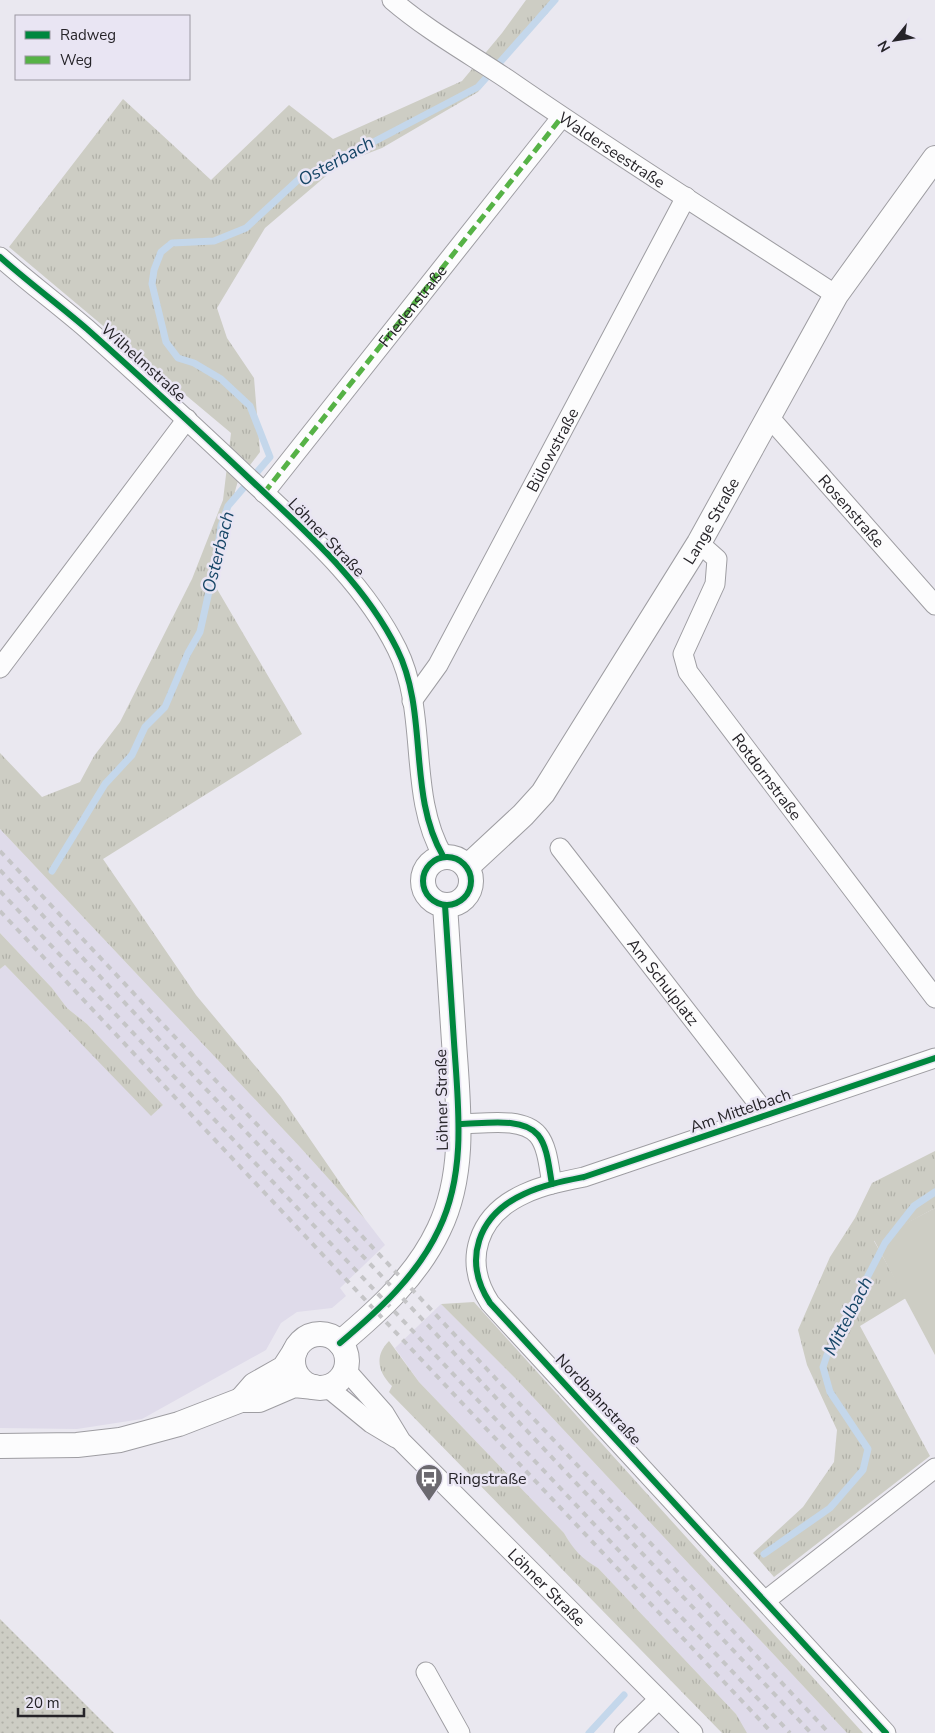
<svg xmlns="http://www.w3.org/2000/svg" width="935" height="1733" viewBox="0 0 935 1733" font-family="'Nunito Sans',sans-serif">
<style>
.built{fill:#dfdbea}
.grass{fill:url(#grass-tufts)}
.garden{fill:url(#garden-dots)}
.pitch{fill:#cdcdc4}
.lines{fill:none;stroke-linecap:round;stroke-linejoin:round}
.stream{stroke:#c4d7eb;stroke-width:7}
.minor-casing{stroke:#9e9da2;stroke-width:21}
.tertiary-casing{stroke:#9e9da2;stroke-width:26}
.minor{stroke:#fcfcfd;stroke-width:19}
.tertiary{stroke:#fcfcfd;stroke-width:24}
.rail{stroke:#c5c5c7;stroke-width:4;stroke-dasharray:6 6;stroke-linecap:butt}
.quiet{stroke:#56b246;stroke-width:5;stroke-dasharray:10 5;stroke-linecap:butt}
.cycleway-casing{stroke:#e9e5f3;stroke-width:9}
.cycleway{stroke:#00873e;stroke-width:6}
.labels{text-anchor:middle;stroke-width:5;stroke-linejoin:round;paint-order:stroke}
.street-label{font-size:16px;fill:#262429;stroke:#e9e5f3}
.poi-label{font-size:16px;fill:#262429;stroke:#e9e5f3;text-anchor:start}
.water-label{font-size:18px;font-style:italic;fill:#174667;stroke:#e9e5f3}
</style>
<defs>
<pattern id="grass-tufts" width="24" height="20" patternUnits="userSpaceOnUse" patternTransform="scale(1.25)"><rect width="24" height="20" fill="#cdcdc4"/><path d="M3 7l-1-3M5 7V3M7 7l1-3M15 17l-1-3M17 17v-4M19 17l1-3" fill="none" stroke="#b0b0a8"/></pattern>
<pattern id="garden-dots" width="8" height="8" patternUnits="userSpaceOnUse" patternTransform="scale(1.25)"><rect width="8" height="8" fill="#cdcdc4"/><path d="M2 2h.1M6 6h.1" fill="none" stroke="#b0b0a8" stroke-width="1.8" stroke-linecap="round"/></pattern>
</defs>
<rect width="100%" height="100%" fill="#eae8f0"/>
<g class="built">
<polygon points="0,829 299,1146 365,1219 385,1245 340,1288 346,1296 332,1308 297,1312 281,1323 266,1350 142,1419 77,1429 0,1428 0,969 5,965 151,1115 163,1105 87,1024 67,1008 52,988 0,933"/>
<polygon points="441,1304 517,1380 847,1733 747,1733 743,1729 736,1714 598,1568 584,1560 572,1547 564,1533 419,1382 395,1348"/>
</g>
<g class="grass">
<polygon points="526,0 551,0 548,13 518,39 478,92 382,148 340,164 265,228 217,308 227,338 254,378 260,452 238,481 210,577 302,734 103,859 196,995 281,1097 365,1219 299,1146 0,829 0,753 42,797 80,782 94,756 120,722 192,579 223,500 231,433 9,247 123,99 211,180 289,105 333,139 462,81 502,33"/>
<polygon points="0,933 52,988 67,1008 87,1024 163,1105 151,1116 5,965 0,969"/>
<polygon points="935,1151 935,1208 874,1241 906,1298 860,1326 930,1456 774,1577 753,1553 803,1507 834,1462 837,1430 807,1365 798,1330 830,1257 855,1218 872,1183"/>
<polygon points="474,1302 863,1733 847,1733 517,1380 441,1304"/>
<path d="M389 1341 419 1382 564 1533C573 1549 582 1559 598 1568L736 1714 747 1733H722L389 1392 392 1386C378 1372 374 1356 389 1341Z"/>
</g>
<polygon class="garden" points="0,1619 114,1733 0,1733"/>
<polygon class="pitch" points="935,1208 935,1355 874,1240"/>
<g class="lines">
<g class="stream">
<polyline points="52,871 105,784 132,755 145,727 165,707 188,653 200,632 216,560 221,526 228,506 270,457 250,406 221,379 194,363 178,358 166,342 152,284 154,270 161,252 172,243 214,241 246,228 299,179 322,169 478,87 555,0"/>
<polyline points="764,1554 830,1508 863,1470 868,1449 830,1392 823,1367 827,1355 885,1243 914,1206 935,1192"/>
<polyline points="589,1733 624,1695"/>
</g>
<defs>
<g id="minor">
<path id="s1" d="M392 0C427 30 468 53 507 79 615 154 726 223 836 295"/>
<path d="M0 257C28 282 58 304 87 329 143 379 198 430 253 482 306 532 364 582 397 649 429 713 407 794 443 856"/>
<path id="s2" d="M769 417 935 605"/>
<path id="s3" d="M264 493 561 118"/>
<path id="s4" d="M699 543 717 559 715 584 683 654 688 672 935 998"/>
<polyline points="0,668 187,419"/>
<path id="s5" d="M412 701 438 665 686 197"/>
<path id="s6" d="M560 848 767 1115"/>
<path d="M459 1124C482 1124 522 1116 538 1135 548 1147 549 1169 552 1184"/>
<path id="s7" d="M345 1369 384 1413 401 1441 693 1733"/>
<polyline points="327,1387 371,1423 396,1438"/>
<polyline points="765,1601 935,1468"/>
<polyline points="426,1672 460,1733"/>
<polyline points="624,1733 659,1699"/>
<path d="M886 1733 490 1303C462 1260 478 1215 524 1194 543 1185 564 1181 584 1177L935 1058"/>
</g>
<g id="tertiary">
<circle cx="447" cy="881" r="24"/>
<path id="s8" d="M467 867 523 815 543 793 699 543 836 295 935 158"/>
<circle cx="320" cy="1361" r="27"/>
<path d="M340 1343C379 1310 417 1276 439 1229 467 1171 458 1104 454 1042 451 996 448 951 445 905"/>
<polyline points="241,1400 254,1385 284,1368 295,1351"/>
<polyline points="0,1446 77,1445 120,1440 179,1424 241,1400 259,1400 294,1385 314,1387"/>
</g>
</defs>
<use href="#minor" class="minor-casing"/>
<use href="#tertiary" class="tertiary-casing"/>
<use href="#minor" class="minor"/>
<use href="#tertiary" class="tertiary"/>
<g class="rail">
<polyline points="0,851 829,1733"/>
<polyline points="0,870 811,1733"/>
<polyline points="0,891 790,1733"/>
<polyline points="0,911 772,1733"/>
</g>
<polyline class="quiet" points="264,493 561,118"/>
<defs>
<g id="cycleway">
<path d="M0 257C28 282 58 304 87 329 143 379 198 430 253 482 306 532 364 582 397 649 429 713 407 794 443 856"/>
<circle cx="447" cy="881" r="24"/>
<path d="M459 1124C482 1124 522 1116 538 1135 548 1147 549 1169 552 1184"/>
<path d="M340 1343C379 1310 417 1276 439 1229 467 1171 458 1104 454 1042 451 996 448 951 445 905"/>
<path d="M886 1733 490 1303C462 1260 478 1215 524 1194 543 1185 564 1181 584 1177L935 1058"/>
</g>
</defs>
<use href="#cycleway" class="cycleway-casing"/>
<use href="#cycleway" class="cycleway"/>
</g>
<defs>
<symbol id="bus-pin" viewBox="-11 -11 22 30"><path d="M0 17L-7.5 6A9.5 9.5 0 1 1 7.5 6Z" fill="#6b696f" stroke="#e9e5f3"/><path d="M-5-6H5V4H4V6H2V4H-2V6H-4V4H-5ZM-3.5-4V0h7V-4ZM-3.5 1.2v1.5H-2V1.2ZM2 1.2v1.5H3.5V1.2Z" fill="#fff"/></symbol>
</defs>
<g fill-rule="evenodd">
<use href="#bus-pin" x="413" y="1462" width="32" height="43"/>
</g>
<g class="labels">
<g class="street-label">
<text dy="6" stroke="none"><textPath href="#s1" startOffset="266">Walderseestraße</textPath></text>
<text dy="6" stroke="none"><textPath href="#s3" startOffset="239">Friedenstraße</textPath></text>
<text transform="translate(144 362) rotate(42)" y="6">Wilhelmstraße</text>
<text dy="6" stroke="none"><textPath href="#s5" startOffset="288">Bülowstraße</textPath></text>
<text dy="6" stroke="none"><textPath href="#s2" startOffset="125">Rosenstraße</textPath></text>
<text dy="6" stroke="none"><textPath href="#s8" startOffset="426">Lange Straße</textPath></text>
<text transform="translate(327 537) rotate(46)" y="6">Löhner Straße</text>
<text dy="6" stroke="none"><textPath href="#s4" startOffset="276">Rotdornstraße</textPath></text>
<text dy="6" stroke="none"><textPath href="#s6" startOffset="169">Am Schulplatz</textPath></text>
<text transform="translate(441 1100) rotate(-91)" y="6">Löhner Straße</text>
<text transform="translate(740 1110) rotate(-19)" y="6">Am Mittelbach</text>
<text transform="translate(599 1399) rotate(47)" y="6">Nordbahnstraße</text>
<text dy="6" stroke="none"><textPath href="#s7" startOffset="298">Löhner Straße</textPath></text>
</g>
<g class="poi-label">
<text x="448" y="1484">Ringstraße</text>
</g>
<g class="water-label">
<text transform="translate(336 161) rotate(-29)" y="6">Osterbach</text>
<text transform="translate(218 552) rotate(-76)" y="6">Osterbach</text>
<text transform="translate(848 1316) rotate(-63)" y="6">Mittelbach</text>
</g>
</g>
<rect x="15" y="15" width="175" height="65" fill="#e9e5f3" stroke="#9b98a2"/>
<rect x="25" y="31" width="25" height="8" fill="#00873e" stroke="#9b98a2"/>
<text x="60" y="40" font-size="15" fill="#262429">Radweg</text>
<rect x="25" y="56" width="25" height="8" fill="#56b246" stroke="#9b98a2"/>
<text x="60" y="65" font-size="15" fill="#262429">Weg</text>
<g transform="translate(895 40) rotate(240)" stroke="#e9e5f3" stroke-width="4" paint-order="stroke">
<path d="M0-4L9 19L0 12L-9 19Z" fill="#262429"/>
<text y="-8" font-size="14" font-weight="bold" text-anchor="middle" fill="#262429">N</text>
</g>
<path d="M18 1708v8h66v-8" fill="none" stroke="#262429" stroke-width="2.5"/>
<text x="25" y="1708" font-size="15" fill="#262429" stroke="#e9e5f3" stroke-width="4" paint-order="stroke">20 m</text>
</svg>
